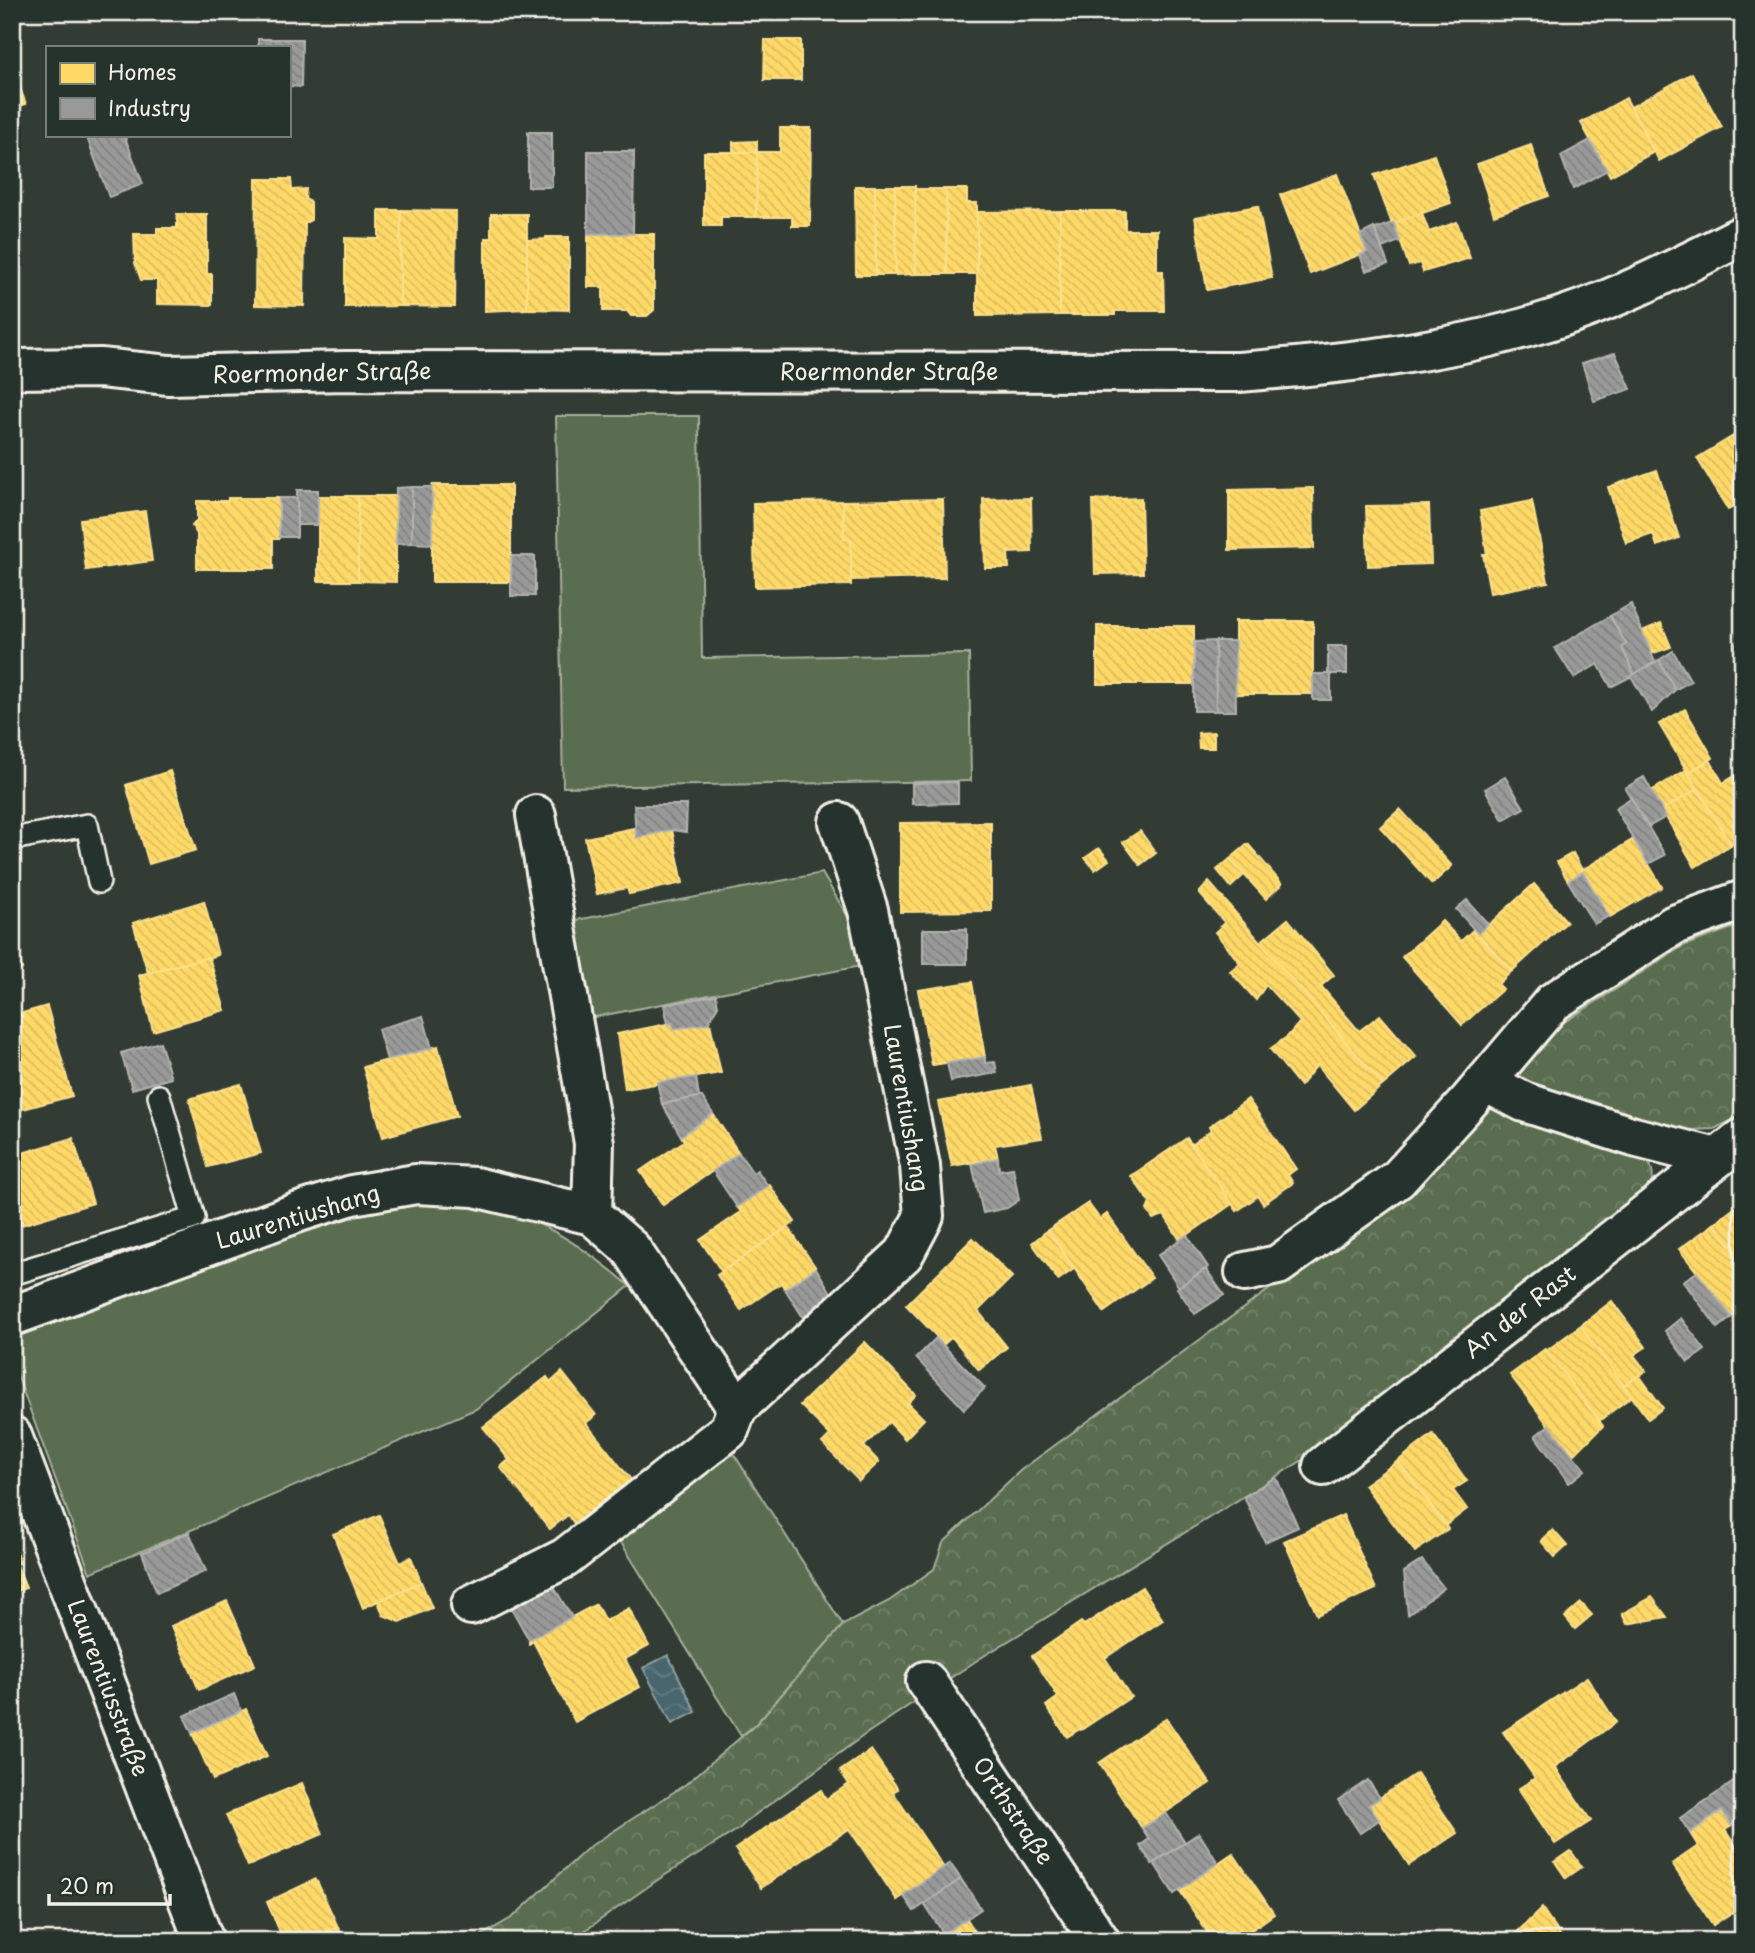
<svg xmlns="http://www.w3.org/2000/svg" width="1755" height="1953" viewBox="0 0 1755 1953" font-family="'Playpen Sans',sans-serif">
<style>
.grass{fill:#5a6d51;stroke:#a7af9c;stroke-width:2}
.forest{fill:url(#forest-crowns);stroke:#a7af9c;stroke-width:2}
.water{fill:url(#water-waves);stroke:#8d9e9f;stroke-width:2}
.homes{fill:url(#homes-back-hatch);stroke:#fce08d;stroke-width:2}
.industry{fill:url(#industry-back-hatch);stroke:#b4b3b1;stroke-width:2}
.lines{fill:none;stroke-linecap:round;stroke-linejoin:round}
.lane-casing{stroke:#f4f1e8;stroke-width:26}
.street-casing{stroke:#f4f1e8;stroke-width:44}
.secondary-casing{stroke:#f4f1e8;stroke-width:44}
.lane{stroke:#26332d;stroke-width:21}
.street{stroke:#26332d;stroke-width:38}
.secondary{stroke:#26332d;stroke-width:38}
.rail{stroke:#f4f1e8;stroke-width:5}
.labels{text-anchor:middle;stroke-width:7;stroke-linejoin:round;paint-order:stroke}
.street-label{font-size:23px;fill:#f4f1e8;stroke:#26332d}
</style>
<defs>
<pattern id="forest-crowns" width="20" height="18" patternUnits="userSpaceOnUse" patternTransform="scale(1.75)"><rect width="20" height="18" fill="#5a6d51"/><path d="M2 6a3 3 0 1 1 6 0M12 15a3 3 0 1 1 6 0" fill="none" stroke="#72826a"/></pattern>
<pattern id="water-waves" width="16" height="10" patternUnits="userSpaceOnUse" patternTransform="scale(1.75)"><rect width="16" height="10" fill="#48666e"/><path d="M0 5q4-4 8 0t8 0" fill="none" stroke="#637c83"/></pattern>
<pattern id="homes-back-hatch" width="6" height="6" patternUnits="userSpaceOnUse" patternTransform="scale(1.75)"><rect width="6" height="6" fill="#ffd966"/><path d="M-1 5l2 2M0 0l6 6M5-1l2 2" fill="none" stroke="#dbbc60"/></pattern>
<pattern id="industry-back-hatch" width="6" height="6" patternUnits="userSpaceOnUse" patternTransform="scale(1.75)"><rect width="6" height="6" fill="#999"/><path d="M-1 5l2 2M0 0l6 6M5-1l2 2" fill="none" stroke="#818180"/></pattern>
</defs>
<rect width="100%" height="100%" fill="#333c34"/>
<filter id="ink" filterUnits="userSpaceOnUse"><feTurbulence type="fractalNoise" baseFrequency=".0143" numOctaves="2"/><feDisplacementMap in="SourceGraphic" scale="14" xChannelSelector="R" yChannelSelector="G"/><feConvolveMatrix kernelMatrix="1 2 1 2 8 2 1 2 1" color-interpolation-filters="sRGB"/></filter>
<g filter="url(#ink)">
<g class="grass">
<polygon points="556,416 699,416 702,658 969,654 971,781 563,787"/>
<polygon points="822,873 854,927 861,966 589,1018 571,921"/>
<path d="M413 1203C448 1205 486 1204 520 1216 561 1231 597 1258 630 1286L476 1409 90 1573 12 1361V1338L345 1216Z"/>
<polygon points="730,1448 843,1625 755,1725 741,1736 617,1536"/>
</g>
<path class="forest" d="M1743 924V1115L1714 1129 1688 1130 1649 1163C1656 1176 1652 1183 1645 1195L1316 1452 979 1659 863 1736 748 1820 740 1828 659 1879 570 1941H472L513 1917 589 1847 686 1784 755 1725 843 1625 889 1601 934 1569 943 1543 1021 1470 1407 1189 1479 1121 1563 1023 1683 946Z"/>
<polygon class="water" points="668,1655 696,1712 672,1724 643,1668"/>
<g class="homes">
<polygon points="765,40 801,40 801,80 764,80"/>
<polygon points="12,67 26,104 12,108"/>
<polygon points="1692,73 1722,127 1659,161 1631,107"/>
<polygon points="1626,98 1654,152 1610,176 1581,123"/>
<polygon points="780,128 811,128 810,226 792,226 792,217 756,217 757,152 780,152"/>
<polygon points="757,141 757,152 733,152 733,142"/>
<polygon points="1531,145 1549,196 1494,215 1477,164"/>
<polygon points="704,152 757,152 756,217 721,217 721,226 704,226"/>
<polygon points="1434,155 1451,203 1392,224 1374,175"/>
<polygon points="1337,174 1367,252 1310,274 1280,195"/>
<polygon points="256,179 291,179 292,190 306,189 305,199 311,202 311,220 305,223 304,306 255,305"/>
<polygon points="855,186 875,186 876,275 856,275"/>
<polygon points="875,186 895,186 896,275 876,275"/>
<polygon points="895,186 915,186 916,274 896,275"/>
<polygon points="915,189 946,189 947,274 916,274"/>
<polygon points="946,189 967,189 967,203 977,203 977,274 947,274"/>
<polygon points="1258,206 1272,278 1207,290 1195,217"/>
<polygon points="379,210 401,210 400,306 345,307 345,238 379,239"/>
<polygon points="401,210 456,211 455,307 400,306"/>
<polygon points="1060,211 1060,315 977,316 977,212"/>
<polygon points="1060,211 1125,211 1125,230 1157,230 1157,271 1163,271 1164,311 1115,311 1115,315 1060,315"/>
<polygon points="1422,213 1429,232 1457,222 1470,258 1423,272 1420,263 1409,266 1394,223"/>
<polygon points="177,214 207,214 207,274 212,274 212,305 157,304 157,280 141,280 135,263 134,234 157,234 157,228 177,228"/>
<polygon points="491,214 527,214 527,309 485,311 485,238 491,238"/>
<polygon points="588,234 654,234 654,310 647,316 631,316 627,311 603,311 603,287 588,287"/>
<polygon points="546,237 569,237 569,310 527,309 527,240 546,239"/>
<polygon points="1743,430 1743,502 1728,510 1697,458"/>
<polygon points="1657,470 1679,538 1657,546 1653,534 1626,543 1608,487"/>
<rect x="432" y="485" width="79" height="97"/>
<polygon points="1313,488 1314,548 1229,550 1229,490"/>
<rect x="318" y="496" width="40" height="85"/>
<polygon points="358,496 396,496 396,582 358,581"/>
<polygon points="228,498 279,498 279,539 273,539 273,569 197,569 197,534 192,526 197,520 197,501 228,501"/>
<polygon points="1031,498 1032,552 1008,553 1009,568 985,568 983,499"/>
<polygon points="1141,498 1143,573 1095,574 1093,500"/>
<polygon points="943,499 945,578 851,580 851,539 844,539 843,501"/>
<polygon points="843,501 844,539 851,539 851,585 755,587 753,503"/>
<polygon points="1532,501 1548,582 1490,593 1483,554 1487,554 1480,511"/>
<polygon points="1429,505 1431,564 1368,566 1366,506"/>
<polygon points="145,511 152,561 86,570 80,519"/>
<rect x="1235" y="621" width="78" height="73"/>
<polygon points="1661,623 1671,647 1651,654 1642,631"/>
<rect x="1097" y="626" width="97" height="58"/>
<polygon points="1685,709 1713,758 1688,773 1659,724"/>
<polygon points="1214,732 1214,748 1199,748 1198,733"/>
<polygon points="1710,760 1723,783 1738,774 1743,783 1743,838 1731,845 1688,773"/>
<polygon points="1686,770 1698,789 1662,810 1651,791"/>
<polygon points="170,771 196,850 149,864 126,785"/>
<polygon points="1698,789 1731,845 1695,867 1662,810"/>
<polygon points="1400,809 1452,866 1432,884 1380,827"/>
<polygon points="991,822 991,911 900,912 900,823"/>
<polygon points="634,828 636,838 672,830 683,883 629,894 627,888 597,894 585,838"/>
<polygon points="1140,831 1156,853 1140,865 1123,842"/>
<polygon points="1634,839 1662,887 1610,917 1582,870"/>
<polygon points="1248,844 1282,884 1266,899 1230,859"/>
<polygon points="1099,848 1109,860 1095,870 1085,858"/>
<polygon points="1573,853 1583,872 1568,881 1557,862"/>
<polygon points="1230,859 1244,875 1231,887 1217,870"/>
<polygon points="1209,882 1383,1085 1354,1110 1317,1065 1300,1086 1270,1049 1288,1036 1300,1022 1266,985 1256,1000 1230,971 1240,963 1215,932 1225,923 1199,893"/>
<polygon points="1534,884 1567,922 1512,971 1478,934"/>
<polygon points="204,901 218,955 148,973 133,923"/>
<polygon points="12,906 16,924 14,929 22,969 12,971"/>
<polygon points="1288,919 1334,975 1321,986 1359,1031 1380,1015 1416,1057 1383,1085 1260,942"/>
<polygon points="1442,921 1461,941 1473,930 1512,971 1498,984 1503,989 1462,1025 1402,957"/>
<polygon points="209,957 225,1010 153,1031 139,975"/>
<polygon points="972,982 985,1057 932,1065 918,990"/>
<polygon points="47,1006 72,1096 12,1112 12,1016"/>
<polygon points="672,1023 674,1029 710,1023 721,1073 625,1089 617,1034"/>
<polygon points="438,1046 457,1116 383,1137 363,1067"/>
<polygon points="241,1084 261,1153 208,1167 189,1099"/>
<polygon points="1031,1085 1042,1138 995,1145 998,1158 952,1166 938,1102"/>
<polygon points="1248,1099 1296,1169 1288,1175 1293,1183 1263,1204 1258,1196 1237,1211 1191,1145 1211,1130 1209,1127"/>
<polygon points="713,1114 739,1153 663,1205 640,1171 684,1141 681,1136"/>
<polygon points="73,1138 93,1203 12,1228 12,1156"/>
<polygon points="1187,1138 1232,1204 1180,1240 1164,1215 1153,1219 1147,1210 1150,1203 1131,1176"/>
<polygon points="769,1184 795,1222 722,1272 700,1240 741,1212 737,1207"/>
<polygon points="1743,1201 1743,1262 1714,1224"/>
<polygon points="1088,1203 1100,1219 1107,1214 1152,1278 1104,1312 1048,1230"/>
<polygon points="1714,1224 1743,1262 1743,1310 1732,1317 1679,1249"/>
<polygon points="788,1227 816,1268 785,1289 781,1283 741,1310 717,1275"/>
<polygon points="1048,1230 1074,1269 1058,1280 1032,1243"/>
<polygon points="973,1238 1012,1277 978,1311 1007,1347 979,1370 952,1337 944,1344 906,1305"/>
<polygon points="1612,1301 1646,1347 1634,1355 1646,1371 1624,1386 1580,1326"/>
<polygon points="1580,1326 1632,1396 1599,1421 1546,1351"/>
<polygon points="865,1342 916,1395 908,1403 924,1419 905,1439 889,1422 864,1446 879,1462 859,1481 822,1443 830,1435 800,1405"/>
<polygon points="1545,1349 1603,1426 1574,1455 1567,1445 1565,1447 1510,1375"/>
<polygon points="562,1372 596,1415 586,1423 632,1481 576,1526 568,1515 550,1529 500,1467 509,1460 483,1427 547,1377 551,1382"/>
<polygon points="1639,1375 1663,1408 1648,1419 1624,1386"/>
<polygon points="1433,1434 1467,1481 1453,1490 1467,1509 1446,1525 1398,1461"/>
<polygon points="1398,1461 1448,1529 1415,1552 1364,1485"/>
<polygon points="379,1515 400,1563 411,1557 421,1582 363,1608 333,1534"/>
<polygon points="1343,1515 1376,1589 1317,1615 1284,1541"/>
<polygon points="1553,1530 1567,1546 1555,1557 1541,1541"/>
<polygon points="12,1542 20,1563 12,1565"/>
<polygon points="16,1563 26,1588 12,1593 12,1565"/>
<polygon points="421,1582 432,1608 400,1622 383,1615 378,1601"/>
<polygon points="1142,1587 1163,1620 1105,1658 1131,1697 1081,1730 1080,1729 1067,1737 1046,1706 1058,1697 1032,1656 1081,1622 1084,1625"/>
<polygon points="1652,1597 1667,1617 1627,1624 1622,1614"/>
<polygon points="227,1601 255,1665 199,1690 171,1626"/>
<polygon points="1581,1603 1592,1615 1575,1629 1565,1617"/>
<polygon points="596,1604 605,1621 629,1608 649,1646 625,1659 640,1687 575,1722 533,1641 529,1644 529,1640"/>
<polygon points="1587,1677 1616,1722 1555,1767 1591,1821 1555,1844 1518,1789 1535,1778 1503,1732"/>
<polygon points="246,1709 267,1756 213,1780 192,1733"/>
<polygon points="1166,1718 1210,1783 1142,1828 1099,1763"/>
<polygon points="871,1750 898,1789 893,1792 944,1868 897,1900 849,1829 761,1888 735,1849 821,1790 826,1799 849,1784 840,1771"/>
<polygon points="1417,1773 1457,1833 1409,1865 1369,1805"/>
<polygon points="302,1783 323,1834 248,1866 226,1815"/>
<polygon points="1722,1811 1732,1826 1725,1830 1743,1857 1743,1905 1713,1925 1672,1864 1698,1846 1690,1833"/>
<polygon points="1571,1851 1582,1867 1566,1878 1555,1862"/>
<polygon points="1233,1853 1274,1914 1236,1941 1213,1941 1180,1891 1185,1888 1184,1886"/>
<polygon points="316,1879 338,1927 308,1941 284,1941 267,1902"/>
<polygon points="1542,1908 1564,1941 1508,1941"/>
<polygon points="967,1919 981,1941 935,1941 944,1934"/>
<polygon points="338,1927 345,1941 308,1941"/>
</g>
<g class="industry">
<polygon points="258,39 302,39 301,87 289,86 289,47 258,47"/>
<rect x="528" y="132" width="24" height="55"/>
<polygon points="86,135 124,135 143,184 109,197"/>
<polygon points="1590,140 1607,170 1573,189 1561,156"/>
<polygon points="588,151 634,151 633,234 588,234"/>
<polygon points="1392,223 1394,223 1400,241 1382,248 1375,229"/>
<polygon points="1374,228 1388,264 1366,271 1360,255 1367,252 1360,235"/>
<polygon points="1615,353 1631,389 1594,401 1582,363"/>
<polygon points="412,487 432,487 432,544 412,543"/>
<polygon points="412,487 412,543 396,544 396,488"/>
<rect x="297" y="490" width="21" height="35"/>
<rect x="279" y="498" width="18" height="39"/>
<rect x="511" y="556" width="24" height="40"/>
<polygon points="1631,604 1655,662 1634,675 1622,647 1626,644 1610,616"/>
<polygon points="1610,616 1626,644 1622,647 1634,675 1611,687 1598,664 1574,678 1555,648"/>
<polygon points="1215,641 1235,641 1236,711 1216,711"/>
<polygon points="1215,641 1216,711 1194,711 1194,642"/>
<rect x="1736" y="644" width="7" height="18"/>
<rect x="1328" y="646" width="19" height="28"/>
<polygon points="1673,651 1691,681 1675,690 1659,660"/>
<polygon points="1659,660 1675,690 1652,712 1631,676"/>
<rect x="1313" y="674" width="18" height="26"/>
<polygon points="1505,777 1524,808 1503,820 1485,789"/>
<polygon points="1644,777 1666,817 1648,827 1625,788"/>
<polygon points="958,782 958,803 912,804 912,783"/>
<polygon points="1631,798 1665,855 1648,864 1615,808"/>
<polygon points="634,805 687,805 686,832 672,830 636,838"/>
<polygon points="1583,872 1609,916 1594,924 1568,881"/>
<polygon points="1467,900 1488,924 1478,934 1456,909"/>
<rect x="923" y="929" width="44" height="35"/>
<polygon points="716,995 718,1006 710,1019 710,1023 674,1029 672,1023 668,1024 664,1005"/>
<polygon points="423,1016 432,1048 387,1060 378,1029"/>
<polygon points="160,1042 171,1078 132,1089 121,1053"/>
<polygon points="985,1057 985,1063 995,1062 997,1073 951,1081 947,1063"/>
<polygon points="696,1077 699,1097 662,1104 657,1082"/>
<polygon points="699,1097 702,1097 713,1114 681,1136 662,1104"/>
<polygon points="739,1153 753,1173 757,1170 768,1186 737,1207 713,1171"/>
<polygon points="998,1158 999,1170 1013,1168 1019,1200 1007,1208 983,1213 972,1164"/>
<polygon points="1187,1235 1208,1267 1179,1287 1158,1255"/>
<polygon points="816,1268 833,1296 806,1322 785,1289"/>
<polygon points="1206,1269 1224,1295 1195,1314 1177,1288"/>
<polygon points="1697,1272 1732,1317 1718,1328 1683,1281"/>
<polygon points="1681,1318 1705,1350 1688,1362 1665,1331"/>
<polygon points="936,1338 985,1388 964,1409 916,1358"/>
<polygon points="1549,1425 1585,1470 1569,1483 1535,1436"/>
<polygon points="1276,1477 1298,1527 1265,1542 1244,1497"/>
<polygon points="189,1532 206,1571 157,1593 142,1553"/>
<polygon points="1422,1560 1444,1588 1408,1615 1404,1572"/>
<polygon points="552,1584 572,1617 529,1640 510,1606"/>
<polygon points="234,1694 241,1711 192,1733 184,1716"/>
<polygon points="1738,1779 1743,1785 1743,1818 1732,1826 1722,1811 1690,1833 1680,1818"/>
<polygon points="1368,1780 1380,1798 1369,1805 1379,1820 1360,1833 1338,1800"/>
<polygon points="1166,1813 1185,1842 1152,1864 1140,1846 1149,1839 1142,1828"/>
<polygon points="1199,1833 1218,1863 1174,1894 1154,1863"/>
<polygon points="950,1863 961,1879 914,1911 903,1895"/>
<polygon points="961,1879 981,1909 944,1934 924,1904"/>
</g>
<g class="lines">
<defs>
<g id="lane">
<polyline points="12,839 87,825 99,882"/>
<polyline points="12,1274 194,1218 159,1096"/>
</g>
<g id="street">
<polyline points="536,815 594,1143 592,1215"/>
<polyline points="1485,1082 1524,1102 1634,1137 1716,1158"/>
<polyline points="1245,1272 1278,1265 1398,1179 1469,1101 1553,1002 1674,925 1743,900"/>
<polyline points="12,1316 299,1212 352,1195 416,1184 475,1187 592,1215 631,1249 737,1408 904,1254 924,1216 920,1166 868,910 839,822"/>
<polyline points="12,1436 204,1941"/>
<polyline points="1323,1466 1743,1138"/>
<polyline points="471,1605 565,1558 729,1430 737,1408"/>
<polyline points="926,1681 1100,1941"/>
</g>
<path id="secondary" d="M12 369 100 368 169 375 346 371 1239 372C1340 364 1441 353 1538 324 1609 304 1677 268 1743 235"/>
</defs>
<use href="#lane" class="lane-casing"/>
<use href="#street" class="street-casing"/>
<use href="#secondary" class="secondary-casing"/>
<use href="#lane" class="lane"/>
<use href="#street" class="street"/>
<use href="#secondary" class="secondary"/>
<polyline class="rail" points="1729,12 1743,19"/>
</g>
</g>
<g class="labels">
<g class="street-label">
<text x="889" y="380">Roermonder Straße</text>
<text transform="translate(322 373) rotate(-1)" y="8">Roermonder Straße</text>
<text transform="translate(906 1108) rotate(80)" y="8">Laurentiushang</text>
<text transform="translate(298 1217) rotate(-17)" y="8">Laurentiushang</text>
<text transform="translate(1520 1312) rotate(-38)" y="8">An der Rast</text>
<text transform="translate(108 1688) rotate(69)" y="8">Laurentiusstraße</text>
<text transform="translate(1013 1811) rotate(56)" y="8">Orthstraße</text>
</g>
</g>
<rect width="1755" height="1953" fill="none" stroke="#26332d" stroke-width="42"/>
<rect x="21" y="21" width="1713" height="1911" fill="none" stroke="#f4f1e8" stroke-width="2.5" filter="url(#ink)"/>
<rect x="46" y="46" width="245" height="91" fill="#26332d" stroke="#787f78" stroke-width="2"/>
<rect x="60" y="63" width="35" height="21" fill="#ffd966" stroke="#787f78" stroke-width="2"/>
<text x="108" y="80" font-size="21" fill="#f4f1e8">Homes</text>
<rect x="60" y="98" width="35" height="21" fill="#999999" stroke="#787f78" stroke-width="2"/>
<text x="108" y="116" font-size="21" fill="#f4f1e8">Industry</text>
<path d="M49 1894v10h121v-10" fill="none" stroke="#f4f1e8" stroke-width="3.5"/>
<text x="60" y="1894" font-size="21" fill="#f4f1e8" stroke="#26332d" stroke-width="5" paint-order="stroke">20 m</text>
</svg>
